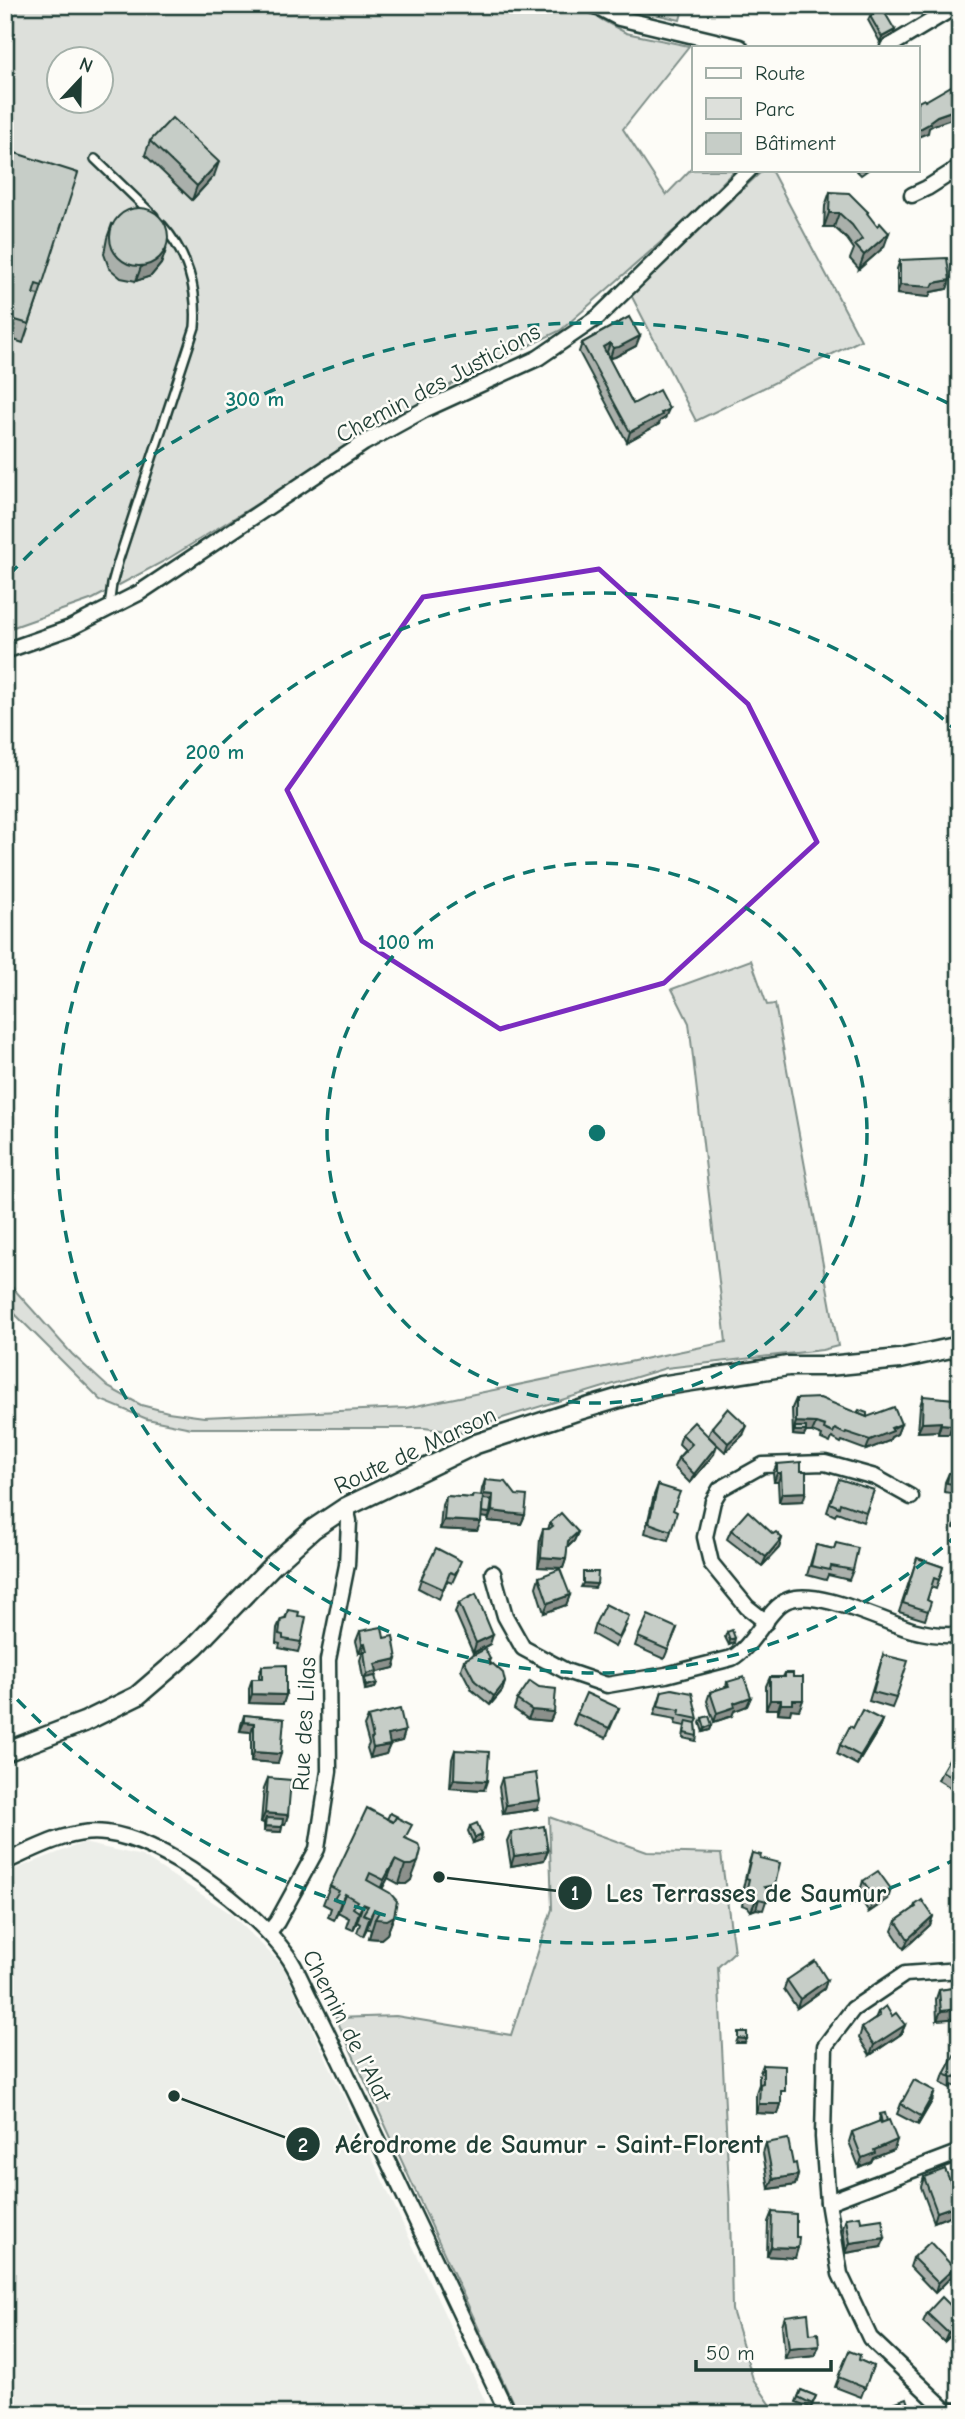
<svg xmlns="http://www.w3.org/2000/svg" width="965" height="2419" viewBox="0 0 965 2419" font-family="'Comic Neue',sans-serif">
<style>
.built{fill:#eceee9}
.green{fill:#dde0db;stroke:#7e8e88;stroke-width:2;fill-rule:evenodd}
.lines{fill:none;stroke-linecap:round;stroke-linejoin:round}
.service-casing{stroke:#1f3d34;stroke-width:12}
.minor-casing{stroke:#1f3d34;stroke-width:19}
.tertiary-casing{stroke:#1f3d34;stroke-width:23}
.service{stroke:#fdfcf7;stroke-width:7}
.minor{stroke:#fdfcf7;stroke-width:14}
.tertiary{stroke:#fdfcf7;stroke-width:18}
.wall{fill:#aab0ab;stroke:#1f3d34;stroke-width:2}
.shaded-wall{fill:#8b908b;stroke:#1f3d34;stroke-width:2}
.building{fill:#c6cdc7;stroke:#1f3d34;stroke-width:2}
.marked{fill:none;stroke:#7b2cbf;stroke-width:5;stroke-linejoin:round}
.ring{fill:none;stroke:#0f766e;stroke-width:3.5;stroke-dasharray:12 9}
.labels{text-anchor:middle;stroke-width:5;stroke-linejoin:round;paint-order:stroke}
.street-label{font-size:24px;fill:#1f3d34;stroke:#fdfcf7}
.centre{fill:#0f766e;stroke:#fdfcf7;stroke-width:3.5}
.ring-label{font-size:21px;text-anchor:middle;font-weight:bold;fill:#0f766e;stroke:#fdfcf7;stroke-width:5;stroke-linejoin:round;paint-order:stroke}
.leader{fill:none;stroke:#1f3d34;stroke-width:2.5}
.callout-dot{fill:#1f3d34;stroke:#fdfcf7;stroke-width:2.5}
.mark-label{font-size:21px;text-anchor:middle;font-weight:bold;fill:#fff}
.callout-label{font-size:26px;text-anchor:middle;font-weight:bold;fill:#1f3d34;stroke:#fdfcf7;stroke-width:5;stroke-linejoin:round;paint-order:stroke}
</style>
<rect width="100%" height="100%" fill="#fdfcf7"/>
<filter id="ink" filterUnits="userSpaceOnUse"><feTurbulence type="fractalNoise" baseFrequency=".0143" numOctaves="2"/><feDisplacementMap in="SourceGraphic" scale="14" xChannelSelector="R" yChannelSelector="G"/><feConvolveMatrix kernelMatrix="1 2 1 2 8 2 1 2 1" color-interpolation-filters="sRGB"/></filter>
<g filter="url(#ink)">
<polygon class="built" points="83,1843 142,1856 230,1913 283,1966 491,2414 5,2414 5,1873"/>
<g class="green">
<path d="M5 5H575L626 33 689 46 623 129 666 195 694 166V170H735L686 220 561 330 455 382 166 560 93 599 5 630ZM60 60H102V102H60Z"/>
<polygon points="617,5 684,5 680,20"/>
<polygon points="763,170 771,170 861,340 696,421 631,295"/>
<polygon points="751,960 767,1005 775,1004 838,1346 822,1350 666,1368 483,1424 463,1433 424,1428 191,1428 147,1419 101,1400 5,1304 5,1279 72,1354 108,1387 141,1405 168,1412 204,1417 406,1408 726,1342 689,1023 672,989"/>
<polygon points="549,1817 647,1852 721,1854 734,1952 718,1967 730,2206 732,2310 753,2379 777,2414 518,2414 336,2018 396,2016 511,2035 552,1909"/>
</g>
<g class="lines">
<defs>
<g id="service">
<polyline points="95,159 154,216"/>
<path d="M109 607 112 584 118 562 195 327C198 289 187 253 162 225"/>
</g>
<g id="minor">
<polyline points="594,5 619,18 740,47"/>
<polyline points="888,47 958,5"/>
<polyline points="912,195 927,188 960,167"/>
<polyline points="5,651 70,628 139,593 364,443 424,410 538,358 598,317 749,170"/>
<path d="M493 1573 505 1616 523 1648 566 1671 607 1685 666 1675 732 1658C754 1646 768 1608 788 1600 817 1588 881 1621 912 1630 927 1634 943 1636 960 1635"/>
<polyline points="766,1622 747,1607 711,1563 705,1537 713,1501 720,1489 763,1465 825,1463 875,1477 911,1497"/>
<path d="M5 1862C37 1848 71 1828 106 1833 164 1840 253 1908 287 1955 296 1967 302 1983 309 1997 327 2032 343 2067 360 2102 409 2206 458 2310 508 2414"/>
<polyline points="269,1932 277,1922 317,1849 329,1771 328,1660 347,1565 349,1521 346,1507"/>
<polyline points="960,1970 905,1974 853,2009 825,2046 823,2137 828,2202 840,2274 870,2338 946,2410 960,2411"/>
<polyline points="828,2202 960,2152"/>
</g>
<polyline id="tertiary" points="5,1752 84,1722 137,1696 195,1646 273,1565 313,1529 346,1507 476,1444 573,1412 660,1386 788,1366 828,1366 900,1359 960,1346"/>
</defs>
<use href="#service" class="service-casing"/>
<use href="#minor" class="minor-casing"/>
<use href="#tertiary" class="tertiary-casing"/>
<use href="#service" class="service"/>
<use href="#minor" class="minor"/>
<use href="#tertiary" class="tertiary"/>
</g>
<g class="wall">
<polygon points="870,16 893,35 880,42 868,20"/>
<polygon points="150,141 214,176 192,200 145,155"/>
<polygon points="5,154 42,286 23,343 5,337"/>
<polygon points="856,170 868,170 861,175"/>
<polygon points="830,192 868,212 867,214 884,247 859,269 850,259 854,249 847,239 834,227 824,227 825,206"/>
<polygon points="112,224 166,250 161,264 151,276 136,281 121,278 109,268 104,254 107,238"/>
<polygon points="900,260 950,280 947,289 931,292 929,297 897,294 897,269"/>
<polygon points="629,317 636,346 615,357 610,358 607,352 606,353 633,404 665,418 660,421 659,424 627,442 579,352 582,343"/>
<polygon points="923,1396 949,1434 938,1434 938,1431 918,1432 920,1406"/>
<polygon points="796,1399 867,1417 901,1424 897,1434 891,1437 889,1441 866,1450 842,1441 841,1443 832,1438 830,1443 821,1439 822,1436 812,1432 806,1432 804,1436 793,1435 792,1408"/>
<polygon points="712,1427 743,1435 725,1452 708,1436"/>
<polygon points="682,1434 714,1454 690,1483 674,1467 678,1458 685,1450 679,1444"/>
<polygon points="960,1454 960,1529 954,1528 958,1509 953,1508 956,1494 944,1492 945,1482 949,1473 951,1473 956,1456 959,1457"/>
<polygon points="777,1464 803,1501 779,1502 778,1482 774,1482 773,1473"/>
<polygon points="485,1480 525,1515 521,1524 488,1521 489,1518 481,1517 477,1531 440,1529 442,1505 446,1496 471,1498 473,1495 481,1496 482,1489"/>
<polygon points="658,1485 673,1510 671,1531 668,1540 645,1533 654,1495"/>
<polygon points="874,1490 863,1522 837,1512 835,1516 827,1512 830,1503"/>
<polygon points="550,1523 578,1532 574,1541 567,1548 566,1559 563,1568 538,1567 540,1538 543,1529 548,1529"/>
<polygon points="731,1530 773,1534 782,1538 779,1548 762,1566 727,1539"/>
<polygon points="836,1543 853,1570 849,1580 828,1575 826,1580 807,1575 816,1545 834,1549"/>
<polygon points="917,1558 943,1567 936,1589 931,1587 927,1600 928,1611 925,1620 899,1612"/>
<polygon points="458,1570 452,1583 447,1581 439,1599 418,1588 421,1579"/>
<polygon points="539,1577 570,1595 566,1605 544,1613 536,1587"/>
<polygon points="459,1603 490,1644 473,1653 455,1612"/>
<polygon points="288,1610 298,1616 301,1642 298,1652 279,1648 280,1644 276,1643 277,1628 281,1619 285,1618"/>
<polygon points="595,1624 626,1626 615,1647 592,1634"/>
<polygon points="677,1628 664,1659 635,1646 638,1637"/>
<polygon points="360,1631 384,1638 397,1659 394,1668 377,1672 375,1676 375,1688 365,1690 360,1660 362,1654 362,1652 359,1653 356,1641"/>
<polygon points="727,1632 734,1643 729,1645 725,1637"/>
<polygon points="883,1655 896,1698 892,1708 869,1701"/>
<polygon points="490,1659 489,1662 505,1682 502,1691 490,1705 472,1690 461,1669 464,1660"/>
<polygon points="262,1666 286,1695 283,1704 249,1703 249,1688 252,1679 259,1679 259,1675"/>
<polygon points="785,1673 793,1677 803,1700 799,1710 791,1709 790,1714 778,1713 778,1709 766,1709 766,1686 770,1677 783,1677"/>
<polygon points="727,1682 751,1697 747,1706 734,1711 732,1716 714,1722 707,1701 710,1692 726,1687"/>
<polygon points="539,1687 554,1712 550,1721 528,1719 514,1709 517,1700"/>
<polygon points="662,1691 698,1719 696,1723 697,1736 696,1741 683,1738 685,1726 675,1724 676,1719 654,1715"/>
<polygon points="619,1708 606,1738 573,1724 577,1714"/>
<polygon points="244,1715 284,1719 278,1763 251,1761 251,1732 240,1731 241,1725"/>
<polygon points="368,1717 405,1731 402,1741 390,1744 386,1754 370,1758 367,1748 369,1744 364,1726"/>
<polygon points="702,1718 712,1725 710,1730 703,1732 700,1723"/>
<polygon points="882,1720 878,1730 857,1765 837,1754 840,1745 853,1728"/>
<polygon points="455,1750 484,1790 450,1788 452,1759"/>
<polygon points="960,1756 960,1793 938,1780 942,1771"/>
<polygon points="268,1778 288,1815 285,1824 282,1824 281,1832 264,1831 264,1823 261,1822 264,1788"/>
<polygon points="502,1778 537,1809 503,1814 499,1787"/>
<polygon points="470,1826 482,1835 481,1840 473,1843 468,1831"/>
<polygon points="511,1832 548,1851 544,1860 511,1866 507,1841"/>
<polygon points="407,1839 411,1880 406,1884 399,1884 388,1878 382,1889 394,1916 387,1934 381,1939 369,1938 371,1930 367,1928 363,1936 357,1932 360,1924 357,1922 353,1930 346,1927 349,1918 338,1912 334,1920 328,1917 331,1908 323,1904 330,1886"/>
<polygon points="752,1853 760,1858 771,1894 768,1895 763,1910 756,1909 751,1911 748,1907 742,1905 746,1888 743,1888 749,1862"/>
<polygon points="863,1881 888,1899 869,1912 863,1903 865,1898 860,1891"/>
<polygon points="915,1905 933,1916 930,1925 904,1949 892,1931 896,1921 913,1909"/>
<polygon points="787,1980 827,1980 824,1989 797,2008 784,1989"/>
<polygon points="960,1987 937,2020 936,1999 939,1990"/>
<polygon points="878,2012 892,2016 905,2025 901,2034 870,2055 859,2038 862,2028 875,2019"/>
<polygon points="960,2052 960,2089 952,2085 950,2088 941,2083 944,2074"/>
<polygon points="763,2065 781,2104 778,2114 756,2113 756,2093 759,2084 759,2075"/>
<polygon points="932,2101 918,2125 897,2114 901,2104"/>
<polygon points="880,2114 894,2150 873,2158 871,2162 859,2167 849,2142 852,2132 879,2122"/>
<polygon points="766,2143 793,2164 798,2175 795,2185 769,2189 763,2153"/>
<polygon points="924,2177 960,2203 957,2213 934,2222 921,2187"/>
<polygon points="772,2212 795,2258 767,2256 768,2222"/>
<polygon points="846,2218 861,2222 881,2247 846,2253 843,2228"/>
<polygon points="913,2258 954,2274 935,2293 910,2267"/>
<polygon points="927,2313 960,2315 959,2327 944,2342 923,2322"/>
<polygon points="785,2316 810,2334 819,2346 815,2356 785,2359 782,2325"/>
<polygon points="849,2351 859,2360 873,2366 861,2397 835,2387"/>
<polygon points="801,2390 816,2396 811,2408 796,2402"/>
<polygon points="885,2406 912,2414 882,2414"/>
</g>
<g class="shaded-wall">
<polygon points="895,30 893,35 880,42 882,37"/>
<polygon points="960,108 960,116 934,125 929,128 928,133 918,137 918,130 930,121 937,116"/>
<polygon points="219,162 214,176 192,200 197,186"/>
<polygon points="829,213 839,213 834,227 824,227"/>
<polygon points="889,233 884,247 859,269 864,255"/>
<polygon points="166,250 161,264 151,276 136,281 141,267"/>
<polygon points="950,280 947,289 931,292 929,297 897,294 900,285 934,283"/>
<polygon points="640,336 636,346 615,357 610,358 613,348"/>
<polygon points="610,343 607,352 599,356 603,347"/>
<polygon points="669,409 665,418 660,421 659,424 627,442 630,432"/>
<polygon points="796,1422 816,1423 812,1432 806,1432 804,1436 793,1435 795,1427 793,1432"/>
<polygon points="941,1422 938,1431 918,1432 922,1423"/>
<polygon points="901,1424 897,1434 891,1437 889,1441 866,1450 870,1440"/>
<polygon points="941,1424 952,1425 949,1434 938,1434"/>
<polygon points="747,1426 743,1435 725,1452 728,1443"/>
<polygon points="717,1445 714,1454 690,1483 694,1474"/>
<polygon points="777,1473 781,1473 778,1482 774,1482"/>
<polygon points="806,1492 803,1501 779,1502 782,1493"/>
<polygon points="484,1494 493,1495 490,1504 482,1499"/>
<polygon points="957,1499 960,1499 960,1503 958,1509 953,1508"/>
<polygon points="492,1511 525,1515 521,1524 488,1521"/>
<polygon points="481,1512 490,1513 489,1518 479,1517"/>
<polygon points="444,1520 481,1522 477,1531 440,1529"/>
<polygon points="578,1532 574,1541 564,1550 568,1541"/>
<polygon points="782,1538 779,1548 762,1566 766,1557"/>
<polygon points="541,1557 566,1559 563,1568 538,1567"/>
<polygon points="583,1583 597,1584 595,1588 581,1587"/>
<polygon points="570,1595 566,1605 544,1613 548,1603"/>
<polygon points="493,1635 490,1644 473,1653 476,1643"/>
<polygon points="735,1638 734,1643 729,1645 730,1640"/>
<polygon points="365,1643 362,1652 359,1653 362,1644"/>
<polygon points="397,1659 394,1668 377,1672 374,1681 365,1678 367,1674 375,1664"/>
<polygon points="505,1682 502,1691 490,1705 494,1696"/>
<polygon points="377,1683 375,1688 365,1690 366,1686"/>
<polygon points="252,1694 286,1695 283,1704 249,1703"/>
<polygon points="751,1697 747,1706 734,1711 732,1716 714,1722 717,1713 734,1703"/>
<polygon points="770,1700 781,1700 778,1709 766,1709"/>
<polygon points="793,1700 803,1700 799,1710 791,1709 790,1714 778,1713 781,1704"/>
<polygon points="532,1710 554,1712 550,1721 528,1719"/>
<polygon points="882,1720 878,1730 857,1765 860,1756"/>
<polygon points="244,1722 254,1723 251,1732 240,1731"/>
<polygon points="712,1725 710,1730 703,1732 705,1728"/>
<polygon points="405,1731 402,1741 385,1745 388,1735"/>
<polygon points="390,1745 386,1754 370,1758 373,1748"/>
<polygon points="254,1752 281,1754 278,1763 251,1761"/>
<polygon points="454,1779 487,1781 484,1790 450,1788"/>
<polygon points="540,1800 537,1809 503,1814 506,1805"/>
<polygon points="265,1813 288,1815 285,1824 266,1823 266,1818 264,1823 261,1822"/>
<polygon points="265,1826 282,1827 281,1832 264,1831"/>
<polygon points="482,1835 481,1840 473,1843 475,1838"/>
<polygon points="548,1851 544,1860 511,1866 514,1856"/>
<polygon points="395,1860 388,1878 373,1906 384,1880"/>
<polygon points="418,1862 411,1880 406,1884 399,1884 405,1865"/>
<polygon points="775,1885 771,1894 762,1896 765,1887"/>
<polygon points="891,1889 888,1899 869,1912 873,1902"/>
<polygon points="345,1894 338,1912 334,1920 341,1902"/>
<polygon points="759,1899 756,1909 751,1911 755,1902"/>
<polygon points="363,1904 357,1922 353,1930 359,1912"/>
<polygon points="374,1909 367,1928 363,1936 370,1917"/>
<polygon points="394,1916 387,1934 381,1939 369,1938 375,1919"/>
<polygon points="933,1916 930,1925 904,1949 908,1939"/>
<polygon points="827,1980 824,1989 797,2008 800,1999"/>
<polygon points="960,2009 960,2018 937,2020 941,2011"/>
<polygon points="905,2025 901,2034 870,2055 874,2045"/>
<polygon points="738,2038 747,2039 745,2043 736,2043"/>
<polygon points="935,2091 932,2101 918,2125 921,2116"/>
<polygon points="759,2104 781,2104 778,2114 756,2113"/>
<polygon points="897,2140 894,2150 873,2158 871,2162 859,2167 862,2158 874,2150"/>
<polygon points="798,2175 795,2185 769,2189 773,2179"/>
<polygon points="960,2204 957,2213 934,2222 937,2212"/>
<polygon points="885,2238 881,2247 846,2253 850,2243"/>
<polygon points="771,2247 798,2248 795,2258 767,2256"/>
<polygon points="954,2268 956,2269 954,2274 935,2293 938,2283"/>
<polygon points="960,2320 959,2327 944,2342 948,2333"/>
<polygon points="819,2346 815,2356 785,2359 789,2349"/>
</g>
<g class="building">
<polygon points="882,8 895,30 882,37 870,16"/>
<polygon points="953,85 960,100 960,108 937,116 930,121 931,123 918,130 918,102 924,99 925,101"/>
<polygon points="172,118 219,162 197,186 150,141"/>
<polygon points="9,151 78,173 42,286 36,284 33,294 39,295 29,324 5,317 5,154 7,155"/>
<polygon points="830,192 849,193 868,212 867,213 877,226 880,223 889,233 864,255 855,245 862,239 852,225 839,213 829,213"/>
<circle cx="139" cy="237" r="29"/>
<polygon points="947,258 950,280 934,283 932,287 900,285 900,260"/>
<polygon points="629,317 640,336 619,347 613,348 610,343 603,347 633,404 659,390 669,409 661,413 662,415 630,432 582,343"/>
<polygon points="923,1396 954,1399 952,1425 941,1424 941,1422 922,1423"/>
<polygon points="820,1398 867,1417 894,1407 901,1424 891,1428 893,1431 870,1440 846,1432 845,1434 835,1429 833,1433 824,1429 825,1426 816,1423 796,1422 796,1399"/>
<polygon points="728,1408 747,1426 728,1443 712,1427"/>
<polygon points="859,1410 867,1413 867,1417 857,1413"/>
<polygon points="694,1422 717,1445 694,1474 678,1458 692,1444 682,1434"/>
<rect x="795" y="1427" width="11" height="4"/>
<polygon points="956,1456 960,1457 960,1499 957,1499 959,1485 947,1483 949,1473 953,1473"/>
<polygon points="801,1462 801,1471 806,1471 806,1492 782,1493 781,1473 777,1473 777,1464"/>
<polygon points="839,1479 874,1490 866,1512 840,1503 839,1507 830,1503"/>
<polygon points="485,1480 506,1482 516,1495 527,1496 525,1515 492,1511 493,1495 484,1494"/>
<polygon points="658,1485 680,1492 673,1510 677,1512 671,1531 649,1523"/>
<polygon points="473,1495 483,1496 481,1522 444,1520 446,1496 472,1498"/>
<polygon points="483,1499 492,1500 490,1513 482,1512"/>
<polygon points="748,1511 773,1534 776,1532 782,1538 766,1557 731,1530"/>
<polygon points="561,1513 578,1532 568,1541 566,1559 541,1557 543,1529 549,1529 553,1526 550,1523"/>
<polygon points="836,1543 858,1548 853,1570 831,1566 830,1570 811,1566 816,1545 834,1549"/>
<polygon points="436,1548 461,1561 455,1574 450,1572 443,1589 421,1579"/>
<polygon points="917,1558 943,1567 939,1580 934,1578 927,1600 931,1602 928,1611 903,1603"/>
<polygon points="560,1569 570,1595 548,1603 539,1577"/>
<polygon points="583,1572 598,1572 597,1584 583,1583"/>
<polygon points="476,1594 493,1635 476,1643 459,1603"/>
<polygon points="605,1604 629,1616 619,1638 595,1624"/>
<polygon points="288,1610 299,1612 298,1616 306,1617 301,1642 283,1639 283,1635 279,1634 281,1619 286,1618"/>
<polygon points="648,1615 677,1628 668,1650 638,1637"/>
<polygon points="382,1627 384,1638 393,1636 397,1659 375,1664 377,1671 367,1674 364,1651 367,1651 365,1643 362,1644 360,1631"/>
<polygon points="732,1630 735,1638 730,1640 727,1632"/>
<polygon points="485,1649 490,1659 488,1660 490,1665 493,1664 503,1673 505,1682 494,1696 475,1681 464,1660"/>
<polygon points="883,1655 908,1661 896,1698 873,1692"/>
<polygon points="286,1665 286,1695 252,1694 252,1679 262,1679 262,1666"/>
<polygon points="785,1673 793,1673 793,1677 803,1677 803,1700 793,1700 793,1704 781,1704 781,1700 770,1700 770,1677 785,1677"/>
<polygon points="375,1676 377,1683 366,1686 365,1678"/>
<polygon points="744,1677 751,1697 734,1703 735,1707 717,1713 710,1692 729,1686 727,1682"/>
<polygon points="530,1681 539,1687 556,1689 554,1712 532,1710 517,1700"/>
<polygon points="672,1689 692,1693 698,1719 679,1715 680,1710 658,1706 662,1691"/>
<polygon points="586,1693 619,1708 609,1728 577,1714"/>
<polygon points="400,1709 405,1731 388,1735 390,1745 373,1748 371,1739 373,1738 368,1717"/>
<polygon points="862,1710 882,1720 860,1756 840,1745 850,1726 853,1728"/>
<polygon points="244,1715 284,1719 281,1754 254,1752 254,1723 244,1722"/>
<polygon points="709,1716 712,1725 705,1728 702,1718"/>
<polygon points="687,1721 696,1723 697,1736 684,1733"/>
<polygon points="455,1750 489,1752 487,1781 454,1779"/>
<polygon points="953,1752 960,1756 960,1782 942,1771"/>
<polygon points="536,1773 540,1800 506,1805 502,1778"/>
<polygon points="268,1778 291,1780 288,1815 265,1813"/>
<polygon points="367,1808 393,1822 396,1817 412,1825 405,1838 418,1844 421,1850 418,1862 412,1865 405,1865 395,1860 384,1880 370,1873 367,1880 390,1893 397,1901 394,1916 387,1920 375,1919 379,1912 374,1909 370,1917 363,1914 368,1906 363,1904 359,1912 353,1908 357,1901 345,1894 341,1902 334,1899 339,1891 330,1886"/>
<polygon points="390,1813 398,1817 396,1817 393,1822 387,1819"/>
<polygon points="266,1818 283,1819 282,1827 265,1826"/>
<polygon points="477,1823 482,1835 475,1838 470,1826"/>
<polygon points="544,1826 548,1851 514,1856 511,1832"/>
<polygon points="752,1853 761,1855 760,1858 780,1863 775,1885 765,1887 769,1891 767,1901 759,1899 755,1902 752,1898 745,1896 749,1879 746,1878"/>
<polygon points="878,1871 891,1889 873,1902 867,1894 870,1891 863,1881"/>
<polygon points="922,1900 933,1916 908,1939 896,1921 916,1907 915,1905"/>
<polygon points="815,1961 827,1980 800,1999 787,1980"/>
<polygon points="960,1987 960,2009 941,2011 939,1990"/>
<polygon points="886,2006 892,2016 896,2013 905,2025 874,2045 862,2028 880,2016 878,2012"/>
<polygon points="738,2032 747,2032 747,2039 738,2038"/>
<polygon points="957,2050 960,2052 960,2077 956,2075 954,2078 944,2074"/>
<polygon points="763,2065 785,2066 785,2091 781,2091 781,2104 759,2104 760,2084 763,2083"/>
<polygon points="914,2080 935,2091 921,2116 901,2104"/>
<polygon points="885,2113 887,2121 882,2123 880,2114"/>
<polygon points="889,2120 897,2140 874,2150 875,2153 862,2158 852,2132 880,2121 881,2123"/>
<polygon points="788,2139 793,2164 796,2163 798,2175 773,2179 766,2143"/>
<polygon points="945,2169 960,2204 937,2212 924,2177"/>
<polygon points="772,2212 796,2214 796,2237 799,2237 798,2248 771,2247"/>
<polygon points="860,2216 861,2222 882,2219 885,2238 850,2243 846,2218"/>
<polygon points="930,2242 954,2268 938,2283 913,2258"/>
<polygon points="942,2297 960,2315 960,2320 948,2333 927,2313"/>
<polygon points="808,2313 810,2334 818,2333 819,2346 789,2349 785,2316"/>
<polygon points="849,2351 860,2355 859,2360 873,2366 865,2388 838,2377"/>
<polygon points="801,2390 816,2396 812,2404 798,2397"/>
<polygon points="907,2398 912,2414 887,2414 885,2406"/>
</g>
</g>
<path class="marked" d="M599 569 748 704 817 842 664 983 500 1029 362 941 287 790 423 597Z"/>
<g class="ring">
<circle cx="597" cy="1133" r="270"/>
<path d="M958 1534A540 540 0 1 1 958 732"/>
<path d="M958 1858A810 810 0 0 1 9 1691M9 575A810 810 0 0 1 958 408"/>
</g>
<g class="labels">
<g class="street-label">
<text transform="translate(438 383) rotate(-28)" y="8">Chemin des Justicions</text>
<text transform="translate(415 1450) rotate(-25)" y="8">Route de Marson</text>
<text transform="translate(304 1724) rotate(-87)" y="8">Rue des Lilas</text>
<text transform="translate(347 2026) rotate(63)" y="8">Chemin de l'Alat</text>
</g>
</g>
<circle cx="597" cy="1133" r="10" class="centre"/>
<g class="ring-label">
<text x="255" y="406">300 m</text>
<text x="215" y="759">200 m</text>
<text x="406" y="949">100 m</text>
</g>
<path class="leader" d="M439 1877L575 1893M174 2096L303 2144"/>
<g class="callout-dot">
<circle cx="439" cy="1877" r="7"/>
<circle cx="174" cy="2096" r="7"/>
<circle cx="575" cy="1893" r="18"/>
<circle cx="303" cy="2144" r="18"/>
</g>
<g class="mark-label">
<text x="575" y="1900">1</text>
<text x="303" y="2152">2</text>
</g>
<g class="callout-label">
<text x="746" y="1902">Les Terrasses de Saumur</text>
<text x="549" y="2153">Aérodrome de Saumur - Saint-Florent</text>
</g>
<rect width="965" height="2419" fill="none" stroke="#fdfcf7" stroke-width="28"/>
<rect x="14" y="14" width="937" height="2391" fill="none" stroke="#1f3d34" stroke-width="2.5" filter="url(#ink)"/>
<rect x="692" y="46" width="228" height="126" fill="#fdfcf7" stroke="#a4b0a9" stroke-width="2"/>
<rect x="706" y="68" width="35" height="10" fill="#fdfcf7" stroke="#a4b0a9" stroke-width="2"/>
<text x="755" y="80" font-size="21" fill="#1f3d34">Route</text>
<rect x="706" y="98" width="35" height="21" fill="#dde0db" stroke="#a4b0a9" stroke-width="2"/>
<text x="755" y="116" font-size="21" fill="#1f3d34">Parc</text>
<rect x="706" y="133" width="35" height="21" fill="#c6cdc7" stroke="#a4b0a9" stroke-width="2"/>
<text x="755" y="150" font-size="21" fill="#1f3d34">Bâtiment</text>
<g transform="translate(80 80) rotate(22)"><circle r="33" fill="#fdfcf7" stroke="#a4b0a9" stroke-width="2"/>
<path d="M0-5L12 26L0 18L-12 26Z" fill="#1f3d34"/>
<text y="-10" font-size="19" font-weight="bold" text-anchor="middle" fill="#1f3d34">N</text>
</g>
<path d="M696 2360v10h135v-10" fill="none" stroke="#1f3d34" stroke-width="3.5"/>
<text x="706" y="2360" font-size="21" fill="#1f3d34" stroke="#fdfcf7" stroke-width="5" paint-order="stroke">50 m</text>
</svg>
